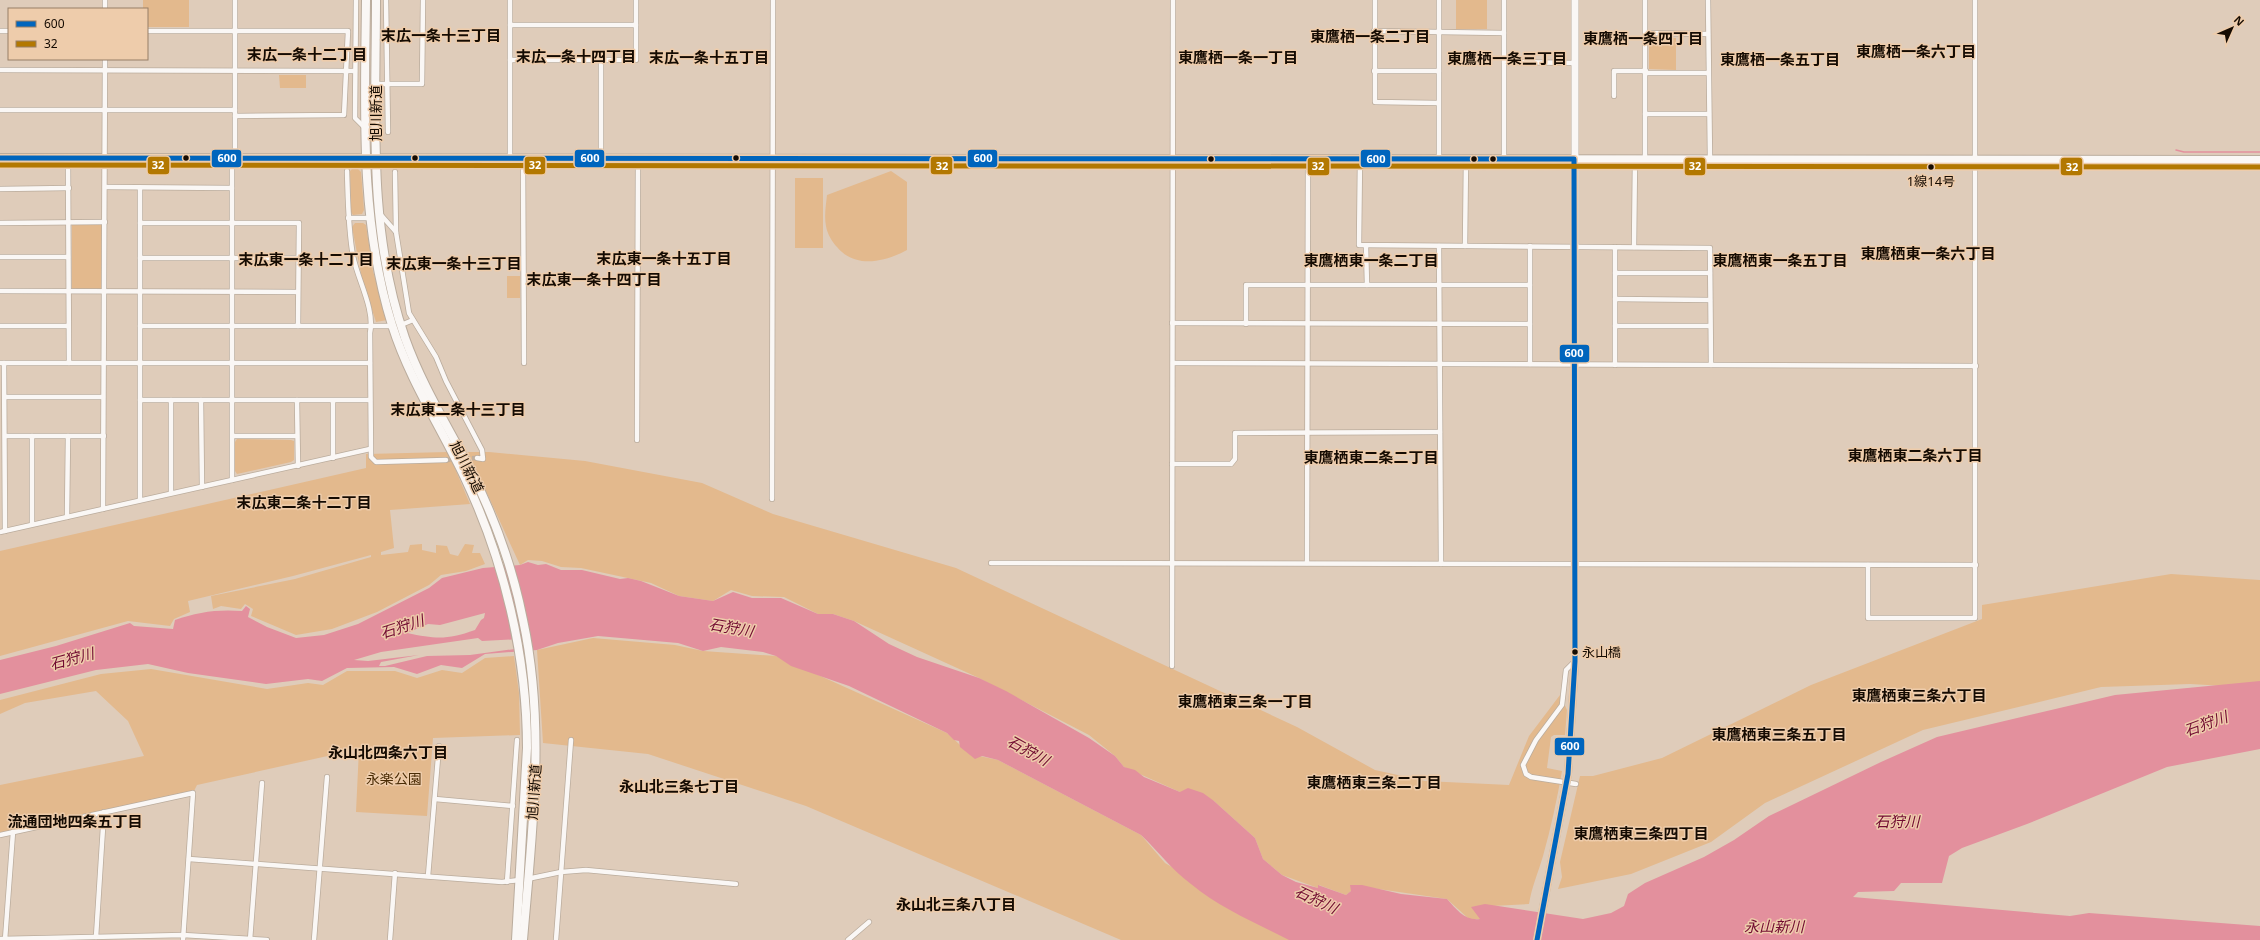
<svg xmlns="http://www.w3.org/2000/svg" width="2260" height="940" viewBox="0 0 2260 940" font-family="'Noto Sans','Noto Sans JP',sans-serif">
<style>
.green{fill:#e3b98d}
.water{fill:#e3909d;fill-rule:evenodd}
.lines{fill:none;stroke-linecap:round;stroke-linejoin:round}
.stream{stroke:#e3909d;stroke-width:1.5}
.street-tunnel{stroke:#c1af9e;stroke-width:4.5;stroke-dasharray:4.5 2;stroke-linecap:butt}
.street-casing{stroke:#baac9d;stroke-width:6}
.primary-casing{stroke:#baac9d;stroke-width:8}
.highway-casing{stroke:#baac9d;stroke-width:10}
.street{stroke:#faf7f5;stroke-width:4.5}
.primary{stroke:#faf7f5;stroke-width:7}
.highway{stroke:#faf7f5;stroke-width:8}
.primary-bridge-casing{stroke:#baac9d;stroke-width:8;stroke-linecap:butt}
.primary-bridge{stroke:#faf7f5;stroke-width:7}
.bus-1-casing{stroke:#eeccab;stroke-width:8}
.bus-2-casing{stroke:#eeccab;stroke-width:8}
.bus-1{stroke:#0065bd;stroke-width:5}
.bus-2{stroke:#b37801;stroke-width:5}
.bus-dot{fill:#150b02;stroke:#eeccab;stroke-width:1.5}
.labels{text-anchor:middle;stroke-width:3;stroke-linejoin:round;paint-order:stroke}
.bus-label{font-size:13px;fill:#150b02;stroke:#eeccab}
.street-label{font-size:14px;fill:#150b02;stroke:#eeccab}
.park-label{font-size:14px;fill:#492b04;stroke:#eeccab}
.neighbourhood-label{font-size:15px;font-weight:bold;fill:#150b02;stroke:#eeccab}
.water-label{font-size:15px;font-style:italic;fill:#710a31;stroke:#eeccab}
.line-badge{stroke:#eeccab;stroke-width:1.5}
.badge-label{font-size:11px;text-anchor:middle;font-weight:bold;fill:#fff}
</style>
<rect width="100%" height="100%" fill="#dfccba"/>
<g class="green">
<polygon points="143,0 189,0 189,27 147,27 147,9 143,9"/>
<rect x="1456" y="0" width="31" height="29"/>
<polygon points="1649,38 1676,38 1676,70 1649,69"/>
<polygon points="279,75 306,75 306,88 280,88"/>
<polygon points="357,168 361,172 364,210 362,214 353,215 351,212 350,171 352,169"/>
<path d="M891 171 907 182V250C885 262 855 269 837 247 832 242 827 233 826 226 824 216 826 205 827 195Z"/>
<rect x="795" y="178" width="28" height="70"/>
<polygon points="355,223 363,223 366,225 373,271 387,320 376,322 362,279 352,227"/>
<polygon points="72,224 103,225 103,289 72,289"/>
<rect x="507" y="276" width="13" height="22"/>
<polygon points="237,439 291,440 294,441 294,460 291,462 237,474 235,471 235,442"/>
<polygon points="448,452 470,504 390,510 394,548 381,552 381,555 408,552 410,545 422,544 422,550 436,553 436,545 447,546 450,554 458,556 465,544 474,545 472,553 480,553 485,564 466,571 441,575 429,585 377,612 332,629 296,635 251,616 253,609 245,604 241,609 221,606 213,609 211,596 295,579 371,557 371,555 293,576 188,601 190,612 174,619 170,626 128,621 0,656 0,551 366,468 366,454"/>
<path d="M468 452H489L585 461 702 483 773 514 956 568 1297 727 1375 770 1425 781 1509 785 1529 736 1560 695 1567 710 1565 735H1554L1551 737 1547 768 1562 771C1557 799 1551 828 1543 856 1538 873 1532 886 1529 904L1472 907 1481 919H1469L1447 899 1351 885V891L1346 895 1319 885 1318 888 1282 875 1263 859 1255 838 1214 801 1180 792 1124 767 1115 756 1089 735 979 678 854 621 833 614H818L784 597 752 596 731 590 713 601 679 596 651 583 581 568 561 567 542 561 528 560 520 565Z"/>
<polygon points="2171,574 2260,580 2260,688 2190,684 2101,687 1923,730 1765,803 1711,842 1631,874 1558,889 1562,877 1560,862 1580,776 1593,776 1662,758 1811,685 1982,619 1982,605"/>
<polygon points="593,638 675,645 703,651 776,656 947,733 970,754 998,760 1141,835 1165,863 1297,940 1121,940 806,806 648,754 543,743 537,650"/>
<polygon points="514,656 519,693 520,735 433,738 427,816 356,812 359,749 197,785 193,793 0,835 0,785 144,756 128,721 96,691 25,703 0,714 0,700 101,674 151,669 267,689 308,683 323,685 347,671 395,671 417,678 442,670 462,673 485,658"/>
</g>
<path class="water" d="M528 562 538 565 546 564 561 570H582L620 579 628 578 641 581 679 596 713 601 733 592 752 598H781L818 614H833L854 621 889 644 917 657 979 678 1006 691 1089 738 1115 756 1124 767 1135 770 1144 777 1180 792 1188 788 1203 793 1214 801 1255 838 1263 859 1282 875 1296 882 1318 888V885L1346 895 1351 891 1350 885H1362L1401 894 1447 899C1457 910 1465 921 1480 919L1471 907 1485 904 1583 919 1611 913 1624 906 1628 894 1645 883 1704 857 1734 840 1769 816 1881 762 1937 737 2115 695 2260 681V749L2167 767 2027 824 1962 848 1949 856 1942 883H1901L1894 891 1858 892 1853 897 2070 916 2089 913 2260 926V940H1289C1256 923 1220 908 1191 884 1171 869 1159 852 1141 835L998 760 982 756 975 759 960 747 959 741 954 740 947 733 849 686 791 666 776 656 763 652 721 647 703 651 678 643 598 636 558 643 537 650 485 654 462 668 441 665 417 674 394 667 347 668 322 681 308 679 266 684 188 673 148 664 96 670 0 694V660L56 646 130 623 134 626 173 629 175 620C197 612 218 609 242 611L246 606 250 609 248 617 267 627 296 638 324 635 358 624 429 588 442 578 483 568 520 565ZM485 613 484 618 481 620 475 630C447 640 436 639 407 633L428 624 440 625ZM478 638 482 641 520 639 523 644 522 648 470 655 427 656 385 666H379L381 662 419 655 368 661 354 660 381 652Z"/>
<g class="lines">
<polyline class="stream" points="2176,150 2184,152 2260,152"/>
<polyline class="street-tunnel" points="446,460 477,458"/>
<defs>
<g id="street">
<polyline points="105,0 105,9"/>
<polyline points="235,0 235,158"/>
<polyline points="356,0 355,118 365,128"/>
<polyline points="386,0 388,132"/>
<polyline points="1375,0 1375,102 1438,103"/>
<polyline points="1439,0 1439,158"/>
<polyline points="1708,0 1710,159"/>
<polyline points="510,25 636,25"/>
<polyline points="0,31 9,31"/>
<polyline points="147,31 348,31 344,115 235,116"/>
<polyline points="1374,31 1504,33"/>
<polyline points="1646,33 1708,34"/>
<polyline points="510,60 636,60 636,0"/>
<polyline points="601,60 601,158"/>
<polyline points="1504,62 1575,63"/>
<polyline points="0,70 355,71"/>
<polyline points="1374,71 1439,71"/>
<polyline points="1646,73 1708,73"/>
<polyline points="376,84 422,84 423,0"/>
<polyline points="1614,96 1614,71 1646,71"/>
<polyline points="0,110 235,110"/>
<polyline points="1645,114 1709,114"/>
<polyline points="68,158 69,363"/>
<polyline points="510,158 510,0"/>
<polyline points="523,158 524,363"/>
<polyline points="1360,158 1359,245 1710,248 1711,365"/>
<polyline points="1504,159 1504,0"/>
<polyline points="1645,159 1645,0"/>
<path d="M347 171C348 200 348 228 353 256 358 281 375 309 370 333L371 457 376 462 446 460"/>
<polyline points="395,172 396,232 409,313 436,357 446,381 482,450 483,459 477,458"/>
<polyline points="105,187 232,188"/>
<polyline points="0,189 69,188"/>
<polyline points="381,215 396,232"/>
<polyline points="348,218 371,218"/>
<polyline points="0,223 105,222"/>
<polyline points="140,223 299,223 298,326"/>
<polyline points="1366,246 1367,285"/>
<polyline points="1439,246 1441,564"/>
<polyline points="1465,246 1466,158"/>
<polyline points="1615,247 1615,365"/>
<polyline points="1634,247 1635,159"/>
<polyline points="0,257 68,257"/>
<polyline points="140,258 297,258"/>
<polyline points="1615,273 1710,273"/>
<polyline points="0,291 297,292"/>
<polyline points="1615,299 1710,300"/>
<polyline points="1172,323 1530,324"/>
<polyline points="1246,324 1246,285 1530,285"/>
<polyline points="401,325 413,320"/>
<polyline points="0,326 68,326"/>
<polyline points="140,326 392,326"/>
<polyline points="1615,326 1710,326"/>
<polyline points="0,363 370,363"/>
<polyline points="4,363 5,531"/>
<polyline points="1173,363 1976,366"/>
<polyline points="1530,364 1530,246"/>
<polyline points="5,397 103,397"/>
<polyline points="140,400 370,400"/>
<polyline points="171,400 171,493"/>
<polyline points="201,400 202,487"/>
<polyline points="297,400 298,466"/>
<polyline points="333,401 333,458"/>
<polyline points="5,436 104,436"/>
<polyline points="32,436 32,524"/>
<polyline points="233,436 297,436"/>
<polyline points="637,440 638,158"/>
<polyline points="1172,464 1231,464 1235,459 1235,433 1440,432"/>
<polyline points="232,480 232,158"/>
<polyline points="772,499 773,0"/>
<polyline points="140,500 140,189"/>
<polyline points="103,509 105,59"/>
<polyline points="67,517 68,436"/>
<polyline points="0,532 370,449"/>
<polyline points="991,563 1976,565"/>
<polyline points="1307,563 1308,158"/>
<polyline points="1868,565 1868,618 1975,618 1975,0"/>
<polyline points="1575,661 1566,670 1562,705 1536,740 1523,765 1526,774 1531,777 1576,784"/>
<polyline points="1172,666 1173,0"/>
<polyline points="435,799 513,806"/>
<polyline points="0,835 193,793 183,940"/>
<polyline points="189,859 502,882 520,880"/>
<polyline points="428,876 439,746"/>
<polyline points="527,879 561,872 586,870 736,884"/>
<polyline points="507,882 517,740"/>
<polyline points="96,937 104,812"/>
<polyline points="0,939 183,935 267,940"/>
<polyline points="5,940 13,832"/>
<polyline points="250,940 262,783"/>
<polyline points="314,940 327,777"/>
<polyline points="390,940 395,873"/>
<polyline points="556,940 571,740"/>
<polyline points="848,940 869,922"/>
</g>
<g id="primary">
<polyline points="1568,774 1575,661 1575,0"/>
<polyline points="1537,940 1565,790"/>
</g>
<g id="highway">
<path d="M366 0C365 108 359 220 392 325 409 379 440 426 464 476 504 560 527 656 527 748L516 940"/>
<path d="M376 0C376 113 367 230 405 338 422 386 449 428 472 473 495 519 513 569 523 620 546 726 532 833 523 940"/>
<polyline points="0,158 2260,160"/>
</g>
</defs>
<use href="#street" class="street-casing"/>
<use href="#primary" class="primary-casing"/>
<use href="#highway" class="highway-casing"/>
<use href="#street" class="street"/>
<use href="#primary" class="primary"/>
<use href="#highway" class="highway"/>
<defs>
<polyline id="primary-bridge" points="1565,790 1568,774"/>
</defs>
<use href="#primary-bridge" class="primary-bridge-casing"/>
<use href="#primary-bridge" class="primary-bridge"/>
<defs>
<polyline id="bus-1" points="0,158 1574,159 1575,661 1568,774 1537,940"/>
<polyline id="bus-2" points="0,165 2260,167"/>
</defs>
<use href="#bus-1" class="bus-1-casing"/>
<use href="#bus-2" class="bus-2-casing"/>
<use href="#bus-1" class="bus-1"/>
<use href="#bus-2" class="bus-2"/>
</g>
<g class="bus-dot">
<circle cx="186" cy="158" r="3.5"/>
<circle cx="415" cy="158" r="3.5"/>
<circle cx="736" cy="158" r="3.5"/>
<circle cx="1211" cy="159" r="3.5"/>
<circle cx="1474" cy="159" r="3.5"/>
<circle cx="1493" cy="159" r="3.5"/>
<circle cx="1931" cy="167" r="3.5"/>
<circle cx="1575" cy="652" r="3.5"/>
</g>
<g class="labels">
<g class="bus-label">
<text x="1931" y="186">1線14号</text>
<text x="1582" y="657" text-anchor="start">永山橋</text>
</g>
<g class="street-label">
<text transform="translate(376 113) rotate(-90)" y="5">旭川新道</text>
<text transform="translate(467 467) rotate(63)" y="5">旭川新道</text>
<text transform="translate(534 792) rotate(-86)" y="5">旭川新道</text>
</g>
<g class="park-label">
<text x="394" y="784">永楽公園</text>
</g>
<g class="neighbourhood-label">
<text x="441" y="41">末広一条十三丁目</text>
<text x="1370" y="42">東鷹栖一条二丁目</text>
<text x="1643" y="44">東鷹栖一条四丁目</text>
<text x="1916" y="57">東鷹栖一条六丁目</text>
<text x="307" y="60">末広一条十二丁目</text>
<text x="576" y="62">末広一条十四丁目</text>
<text x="709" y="63">末広一条十五丁目</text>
<text x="1238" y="63">東鷹栖一条一丁目</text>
<text x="1507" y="64">東鷹栖一条三丁目</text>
<text x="1780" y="65">東鷹栖一条五丁目</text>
<text x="1928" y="259">東鷹栖東一条六丁目</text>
<text x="664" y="264">末広東一条十五丁目</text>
<text x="306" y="265">末広東一条十二丁目</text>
<text x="1371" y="266">東鷹栖東一条二丁目</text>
<text x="1780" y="266">東鷹栖東一条五丁目</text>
<text x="454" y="269">末広東一条十三丁目</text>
<text x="594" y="285">末広東一条十四丁目</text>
<text x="458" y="415">末広東二条十三丁目</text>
<text x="1915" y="461">東鷹栖東二条六丁目</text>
<text x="1371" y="463">東鷹栖東二条二丁目</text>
<text x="304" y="508">末広東二条十二丁目</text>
<text x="1919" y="701">東鷹栖東三条六丁目</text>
<text x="1245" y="707">東鷹栖東三条一丁目</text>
<text x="1779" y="740">東鷹栖東三条五丁目</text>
<text x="388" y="758">永山北四条六丁目</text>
<text x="1374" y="788">東鷹栖東三条二丁目</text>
<text x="679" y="792">永山北三条七丁目</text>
<text x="75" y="827">流通団地四条五丁目</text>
<text x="1641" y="839">東鷹栖東三条四丁目</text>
<text x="956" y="910">永山北三条八丁目</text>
</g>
<g class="water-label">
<text transform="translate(402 627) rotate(-18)" y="5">石狩川</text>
<text transform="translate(731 628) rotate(10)" y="5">石狩川</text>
<text transform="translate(72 659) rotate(-15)" y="5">石狩川</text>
<text transform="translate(2206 724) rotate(-20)" y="5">石狩川</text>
<text transform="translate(1028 751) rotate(29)" y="5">石狩川</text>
<text x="1897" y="827">石狩川</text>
<text transform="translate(1316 900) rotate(25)" y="5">石狩川</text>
<text x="1774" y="932">永山新川</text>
</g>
</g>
<g class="line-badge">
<rect x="211" y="149" width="31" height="19" rx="4" fill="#0065bd"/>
<rect x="574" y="149" width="31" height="19" rx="4" fill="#0065bd"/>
<rect x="967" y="149" width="31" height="19" rx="4" fill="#0065bd"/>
<rect x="1360" y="149" width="31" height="19" rx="4" fill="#0065bd"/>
<rect x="147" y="156" width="23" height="19" rx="4" fill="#b37801"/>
<rect x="524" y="156" width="22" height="19" rx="4" fill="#b37801"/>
<rect x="930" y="156" width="23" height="19" rx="4" fill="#b37801"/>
<rect x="1307" y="157" width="23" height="19" rx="4" fill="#b37801"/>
<rect x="1684" y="157" width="22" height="19" rx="4" fill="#b37801"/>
<rect x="2060" y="157" width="23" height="19" rx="4" fill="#b37801"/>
<rect x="1559" y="344" width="31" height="19" rx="4" fill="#0065bd"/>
<rect x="1554" y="737" width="31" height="19" rx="4" fill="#0065bd"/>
</g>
<g class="badge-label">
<text x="227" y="162">600</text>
<text x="590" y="162">600</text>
<text x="983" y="162">600</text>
<text x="1376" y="163">600</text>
<text x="158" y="169">32</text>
<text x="535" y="169">32</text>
<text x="942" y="170">32</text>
<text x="1318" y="170">32</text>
<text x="1695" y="170">32</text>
<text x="2072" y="171">32</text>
<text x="1574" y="357">600</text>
<text x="1570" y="750">600</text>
</g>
<rect x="8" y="8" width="140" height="52" fill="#eeccab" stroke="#977f67"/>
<rect x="16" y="21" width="20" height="6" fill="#0065bd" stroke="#977f67"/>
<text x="44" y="28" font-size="12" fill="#150b02">600</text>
<rect x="16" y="41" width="20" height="6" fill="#b37801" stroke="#977f67"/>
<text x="44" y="48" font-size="12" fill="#150b02">32</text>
<g transform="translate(2232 28) rotate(45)" stroke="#eeccab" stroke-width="3" paint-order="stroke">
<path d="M0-3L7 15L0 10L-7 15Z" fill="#150b02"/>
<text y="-6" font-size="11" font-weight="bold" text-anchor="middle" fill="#150b02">N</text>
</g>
</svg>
